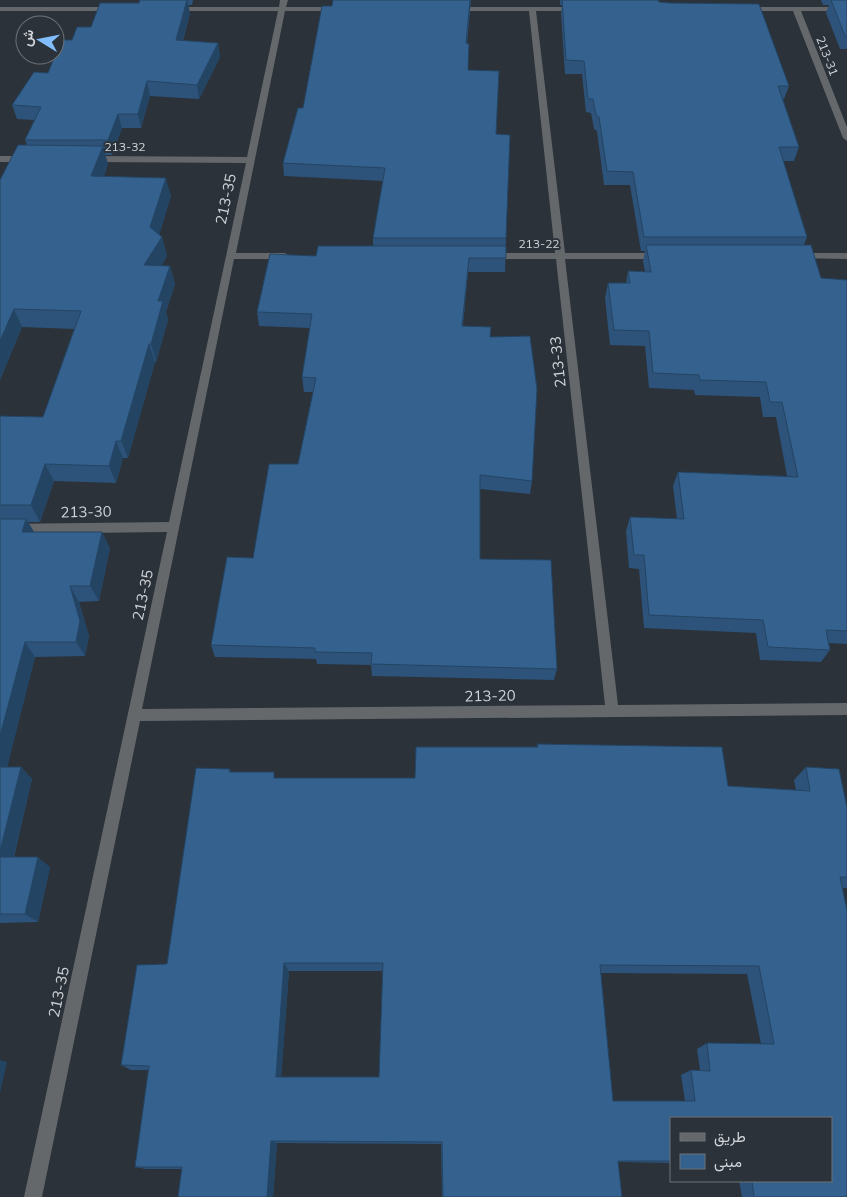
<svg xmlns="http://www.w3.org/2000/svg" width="847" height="1197" viewBox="0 0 847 1197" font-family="Mulish,Vazirmatn,sans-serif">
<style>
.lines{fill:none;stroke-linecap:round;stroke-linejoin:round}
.minor{fill:#65686b;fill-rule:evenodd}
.wall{fill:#2d537a;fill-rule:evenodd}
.shaded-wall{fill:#244463}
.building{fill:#34618e;stroke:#244463;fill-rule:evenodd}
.labels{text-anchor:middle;stroke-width:4;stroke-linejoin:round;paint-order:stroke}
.far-street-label{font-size:12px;fill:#d1d5da;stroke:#2b3239}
.street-label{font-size:15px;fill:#d1d5da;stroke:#2b3239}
</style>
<rect width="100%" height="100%" fill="#2b3239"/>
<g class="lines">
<g class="minor">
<polygon points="280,0 288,0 286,7 337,7 341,9 337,11 285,11 236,253 285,253 290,256 285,259 234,259 142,709 605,705 556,259 490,259 485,256 490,253 555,253 529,11 452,11 448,9 452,7 577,7 581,9 580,11 536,11 565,253 660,253 665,256 660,259 565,259 618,705 847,703 847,715 140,721 42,1197 24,1197 167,532 0,534 0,524 169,522 246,163 90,162 86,159 90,156 247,157 278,11 172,11 168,9 172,7 279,7"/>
<polygon points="0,7 115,7 119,9 115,11 0,11"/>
<polygon points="742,7 847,7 847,11 801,11 847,127 847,141 843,138 793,11 745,11 741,9"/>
<polygon points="0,156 27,156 31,159 27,162 0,162"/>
<polygon points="798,253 847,253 847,259 795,258 793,256"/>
</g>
</g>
<g class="wall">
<polygon points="140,0 193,0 192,5 188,5 190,13 183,41 218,43 220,57 199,99 150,96 141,128 122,128 112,155 105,155 108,164 104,176 171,196 159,235 162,237 167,256 161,266 170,266 175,284 166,312 168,320 156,362 155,362 128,458 123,458 116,483 54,481 40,522 28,522 34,532 110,548 99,601 79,602 89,636 85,656 35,657 7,767 21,767 32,779 14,857 50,867 38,922 0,923 0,416 43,417 74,329 22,327 0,380 0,180 27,145 25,140 34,120 17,119 12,105 48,73 72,40 91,27 139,3"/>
<polygon points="333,0 471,0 467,44 468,70 496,134 506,238 505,272 468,272 463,326 490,337 532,481 530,494 480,489 480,559 557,669 554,680 372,676 371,665 317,664 316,659 215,657 211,645 253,558 298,464 313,392 304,392 302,377 310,328 259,326 257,312 316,256 373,246 373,238 383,181 284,176 283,163 303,108 332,6"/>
<polygon points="560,0 658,0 659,2 789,86 784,99 783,99 799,147 794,161 783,161 807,237 804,245 821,278 847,280 847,644 829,643 830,650 821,662 760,660 756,633 644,628 639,569 629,568 626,531 630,517 677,519 673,486 678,472 787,476 776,417 763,417 760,397 695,395 694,390 649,388 645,346 610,345 605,298 608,283 626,283 628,271 645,272 643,261 645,251 641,251 630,185 604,185 597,131 594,129 591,113 586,112 582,74 565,74 561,13 562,5 560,5"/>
<polygon points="821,0 847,0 847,49 840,49 826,13 829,5 823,5"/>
<path d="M537 744 728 786 796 790 794 780 806 767 847 807V888H843L847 1197H742L739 1181H831L671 1118V1163L618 1162 622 1197H442L441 1144 277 1143 273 1197H178L182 1169H146L135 1167 149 1070H131L121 1065 167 964 230 769 231 772 276 778H415L537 747ZM289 971H383L379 1077H281ZM601 973 747 974 761 1044 707 1043 697 1049 700 1070H691L681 1075 685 1101H613Z"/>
</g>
<g class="shaded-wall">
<polygon points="187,0 190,13 179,54 176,40"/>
<polygon points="218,43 220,57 199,99 197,85"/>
<polygon points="147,81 150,96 141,128 138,114"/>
<polygon points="118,114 122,128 112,155 108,140"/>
<polygon points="103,146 108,164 97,195 91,176"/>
<polygon points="166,178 171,196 156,245 150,227"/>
<polygon points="162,237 167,256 150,283 144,265"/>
<polygon points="469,258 468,272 461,340 462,326"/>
<polygon points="170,266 175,284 166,312 168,320 156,362 151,344 158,301"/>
<polygon points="14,309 22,327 0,380 0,341"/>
<polygon points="149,344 155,362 128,458 121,441"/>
<polygon points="116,441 123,458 116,483 109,466"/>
<polygon points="45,464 54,481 40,522 31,505"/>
<polygon points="26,519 36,535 22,532"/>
<polygon points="102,532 110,548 99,601 90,586"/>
<polygon points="70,586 79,602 89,636 85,656 76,642"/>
<polygon points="25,642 35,657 4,780 0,775 0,736"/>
<polygon points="21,767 32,779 11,867 0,858 0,851"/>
<polygon points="38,857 50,867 38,922 25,914"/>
<polygon points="284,963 289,971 281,1082 276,1077"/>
<polygon points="0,1060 7,1062 0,1093"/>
<polygon points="271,1141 277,1143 273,1197 267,1197"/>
</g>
<g class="building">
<polygon points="140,0 187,0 176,40 218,43 197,85 147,81 138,114 118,114 108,140 25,140 41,107 12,105 34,72 48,73 61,40 72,40 77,27 91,27 100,3 139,3"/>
<polygon points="333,0 470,0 466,43 469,44 468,70 499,71 496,134 510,135 506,238 373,238 385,168 283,163 298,108 303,108 322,6 332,6"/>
<polygon points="562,0 658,0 659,2 670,3 759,4 789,86 778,86 799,147 779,147 807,237 644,237 633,172 607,171 599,117 596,115 593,99 588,99 584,61 566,60"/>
<polygon points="831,0 847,0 847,36 845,36"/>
<polygon points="18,145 103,146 91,176 166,178 150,227 162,237 144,265 170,266 158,301 163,301 151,344 149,344 121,441 116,441 109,466 45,464 31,505 0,505 0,416 43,417 81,311 14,309 0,341 0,180"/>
<polygon points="646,245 811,245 821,278 847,280 847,631 826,630 830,650 768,647 763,620 649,615 644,555 634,555 630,517 684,519 678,472 798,477 782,402 770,402 766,382 700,380 699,375 653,373 649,331 614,330 608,283 630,283 628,271 651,272"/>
<polygon points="318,246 506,246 506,258 469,258 462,326 491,327 490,337 530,336 537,389 532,481 480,475 480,559 551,560 557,669 371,664 372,653 315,652 315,648 211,645 227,557 253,558 269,464 298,464 316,378 302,377 312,314 257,312 270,254 316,256"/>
<polygon points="0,519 26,519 22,532 102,532 90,586 70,586 80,621 76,642 25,642 0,736"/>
<path d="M537 744 722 747 728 786 810 791 806 767 839 769 847 807V877H840L847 910V1197H754L752 1181H831V1118H671V1161H618L622 1197H443L442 1142 271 1141 267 1197H178L182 1167H135L149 1066 121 1065 137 965 167 964 196 768 230 769 229 772H274V778H415L416 747H538ZM284 963H383L379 1077H276ZM600 965 759 966 774 1044 707 1043 710 1071 691 1070 695 1101H613Z"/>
<polygon points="0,767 21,767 0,851"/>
<polygon points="0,857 38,857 25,914 0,914"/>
</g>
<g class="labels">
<g class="far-street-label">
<text transform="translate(827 56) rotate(69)" y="4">213-31</text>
<text x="125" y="151">213-32</text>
<text x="539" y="248">213-22</text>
</g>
<g class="street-label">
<text transform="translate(226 199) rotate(-78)" y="5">213-35</text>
<text transform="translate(558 362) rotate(-96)" y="5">213-33</text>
<text transform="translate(86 512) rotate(-1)" y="5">213-30</text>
<text transform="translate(143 595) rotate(-78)" y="5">213-35</text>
<text transform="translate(490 696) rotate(-1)" y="5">213-20</text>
<text transform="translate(59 992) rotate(-78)" y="5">213-35</text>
</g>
</g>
<rect x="670" y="1117" width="162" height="65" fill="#2b3239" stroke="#6d7379"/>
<rect x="680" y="1133" width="25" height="8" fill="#65686b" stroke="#6d7379"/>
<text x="714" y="1142" font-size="15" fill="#d1d5da">طريق</text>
<rect x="680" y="1154" width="25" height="15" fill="#34618e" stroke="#6d7379"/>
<text x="714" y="1167" font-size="15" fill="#d1d5da">مبنى</text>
<g transform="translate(40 40) rotate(280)"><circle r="24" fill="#2b3239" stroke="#6d7379"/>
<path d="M0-4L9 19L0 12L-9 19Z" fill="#80bdfa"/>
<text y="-8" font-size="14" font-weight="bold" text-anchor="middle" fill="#d1d5da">ش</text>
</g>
</svg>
